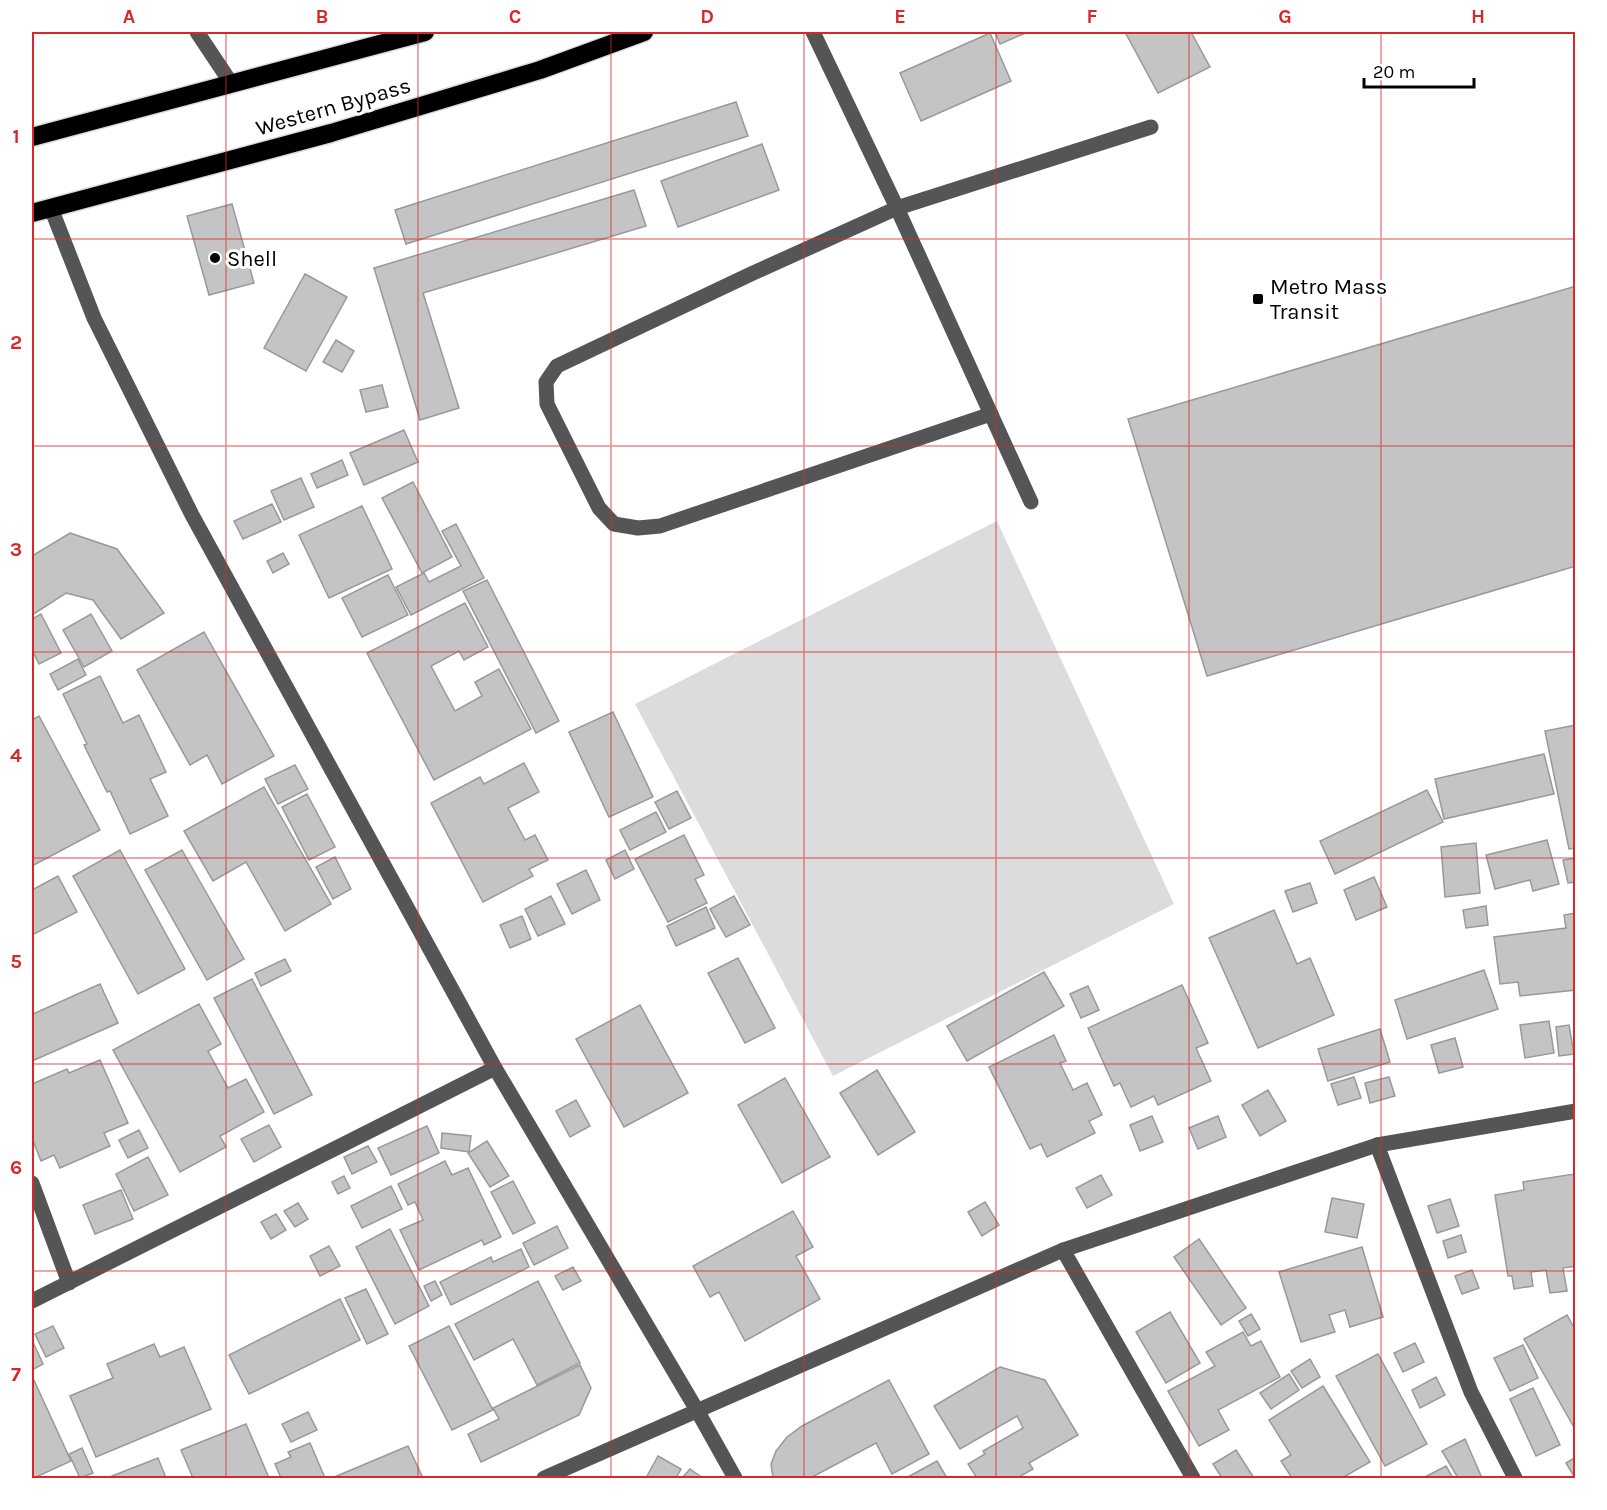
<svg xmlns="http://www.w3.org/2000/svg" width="1607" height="1510" viewBox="0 0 1607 1510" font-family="Karla,sans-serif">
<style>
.green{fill:#dcdcdc}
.building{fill:#c4c4c4;stroke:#999;stroke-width:1.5}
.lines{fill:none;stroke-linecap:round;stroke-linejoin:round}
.highway-casing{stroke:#dbdbdb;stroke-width:21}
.minor{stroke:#555;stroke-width:15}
.highway{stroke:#000;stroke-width:18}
.grid{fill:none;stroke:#d62828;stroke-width:1.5;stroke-opacity:0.55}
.poi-dot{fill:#000;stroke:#fff;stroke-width:2}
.labels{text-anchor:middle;stroke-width:6;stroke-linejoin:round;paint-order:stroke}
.street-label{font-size:22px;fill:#000;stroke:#fff}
.poi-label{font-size:22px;fill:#000;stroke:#fff;text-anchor:start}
.neatline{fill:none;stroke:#d62828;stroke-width:2}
.grid-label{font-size:20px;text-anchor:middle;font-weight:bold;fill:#d62828}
</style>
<rect width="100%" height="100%" fill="#fff"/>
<polygon class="green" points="997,521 1174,904 833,1076 635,704"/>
<g class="building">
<polygon points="995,32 1028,32 1000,44"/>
<polygon points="1125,32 1191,32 1210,67 1158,93"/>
<polygon points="990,33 1011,81 921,121 900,73"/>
<polygon points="736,102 748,136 406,244 395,210"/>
<polygon points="762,144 779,190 678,227 661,181"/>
<polygon points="634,190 646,226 423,293 459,408 420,420 374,268"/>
<polygon points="232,204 254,283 209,295 187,216"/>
<polygon points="305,274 347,297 306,371 264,348"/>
<polygon points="1576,286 1576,566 1207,676 1128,419"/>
<polygon points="336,340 354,351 342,372 323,362"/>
<polygon points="382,385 388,407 366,412 360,390"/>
<polygon points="404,430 418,462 364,485 350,453"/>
<polygon points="342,460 348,475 317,488 311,474"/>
<polygon points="301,478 314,507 284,520 271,491"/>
<polygon points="413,482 452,557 422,573 382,498"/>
<polygon points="272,504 281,522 243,539 234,521"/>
<polygon points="362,506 392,569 329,598 299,535"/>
<polygon points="456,524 484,578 411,615 396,587 424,573 429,582 461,566 442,531"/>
<polygon points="70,533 117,549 164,613 121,639 93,600 66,593 32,615 32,556"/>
<polygon points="283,553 289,564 273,573 267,561"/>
<polygon points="388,575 408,615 362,637 342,598"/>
<polygon points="487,580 559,721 536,733 463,591"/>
<polygon points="465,603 488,647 464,660 459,651 431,666 455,711 482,696 475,682 499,669 531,729 434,780 367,653"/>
<polygon points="41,614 61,653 39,664 32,650 32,619"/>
<polygon points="91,614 112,651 84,667 63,630"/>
<polygon points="204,632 274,756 222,784 207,755 190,765 137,670"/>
<polygon points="78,659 86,675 58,690 50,674"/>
<polygon points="100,676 123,723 139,715 166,772 150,779 168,816 130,834 110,791 107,792 84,745 87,744 63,694"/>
<polygon points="613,712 653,797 609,817 569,732"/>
<polygon points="39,716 100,830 32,866 32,720"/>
<polygon points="1576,725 1576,848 1569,849 1545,731"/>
<polygon points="1544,754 1554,794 1444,819 1435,779"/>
<polygon points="524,763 539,792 508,808 525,840 535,835 548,860 529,869 533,876 483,902 431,803 480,777 484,784"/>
<polygon points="295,765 308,789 278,804 265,779"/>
<polygon points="264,787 331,904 285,931 246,862 213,881 184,831"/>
<polygon points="1427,790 1443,822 1335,874 1320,841"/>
<polygon points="677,791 691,818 669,829 655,802"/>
<polygon points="307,794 335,847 309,860 282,807"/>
<polygon points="656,812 666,832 630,850 620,830"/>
<polygon points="684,835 704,875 695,879 707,903 668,922 635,859"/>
<polygon points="1547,840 1559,884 1533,891 1530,880 1495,889 1486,855"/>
<polygon points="1476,843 1480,893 1445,897 1441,847"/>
<polygon points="120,850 185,969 138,994 73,876"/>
<polygon points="182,850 244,959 207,980 145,870"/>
<polygon points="625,850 634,869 615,879 606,860"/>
<polygon points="335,857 351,889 333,899 316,867"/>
<polygon points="1576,858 1576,882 1568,883 1563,860"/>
<polygon points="586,870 600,900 572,914 557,884"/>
<polygon points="58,876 77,912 32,935 32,890"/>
<polygon points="1374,877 1387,907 1356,920 1344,890"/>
<polygon points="1310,883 1317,903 1293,912 1285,891"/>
<polygon points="551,896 565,924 538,936 525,909"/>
<polygon points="734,896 750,925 726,937 710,909"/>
<polygon points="1486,906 1488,925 1466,928 1463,910"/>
<polygon points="706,907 715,928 676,946 667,926"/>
<polygon points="1274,910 1297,964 1310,958 1334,1015 1258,1048 1209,938"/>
<polygon points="1576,913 1576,990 1520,996 1518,982 1500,984 1494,937 1566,928 1564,915"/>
<polygon points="522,916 531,939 510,948 500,925"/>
<polygon points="738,958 775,1028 745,1043 708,973"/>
<polygon points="285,959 291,971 261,986 255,973"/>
<polygon points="1484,970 1498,1009 1407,1039 1395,1000"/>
<polygon points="1044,972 1064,1006 967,1061 947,1026"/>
<polygon points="252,979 312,1095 274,1114 214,998"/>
<polygon points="100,984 118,1023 32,1061 32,1011 33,1014"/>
<polygon points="1182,985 1208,1043 1196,1048 1211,1081 1158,1105 1154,1096 1131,1107 1120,1083 1114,1086 1088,1028"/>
<polygon points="1088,986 1099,1010 1081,1018 1070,994"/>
<polygon points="199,1004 221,1044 208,1051 228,1088 246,1079 264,1112 220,1136 226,1147 180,1172 113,1050"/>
<polygon points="640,1005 688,1093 624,1127 576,1039"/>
<polygon points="1549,1021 1554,1053 1525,1058 1520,1025"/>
<polygon points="1569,1025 1574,1054 1559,1056 1556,1027"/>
<polygon points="1380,1029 1390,1062 1328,1081 1318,1049"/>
<polygon points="1054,1035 1066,1061 1060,1063 1073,1090 1087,1083 1102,1115 1089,1121 1095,1133 1047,1157 1041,1144 1030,1149 989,1067"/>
<polygon points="1455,1038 1463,1067 1439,1073 1431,1045"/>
<polygon points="100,1060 128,1123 104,1133 110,1146 60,1168 54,1155 41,1161 32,1138 32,1084 67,1069 69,1073"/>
<polygon points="877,1070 915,1132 878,1155 840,1093"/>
<polygon points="1354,1077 1361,1098 1338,1105 1331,1084"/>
<polygon points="1389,1077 1395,1096 1370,1103 1365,1083"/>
<polygon points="785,1078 830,1157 782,1183 738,1105"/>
<polygon points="1268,1090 1286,1121 1260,1136 1242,1105"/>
<polygon points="576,1100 590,1126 570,1137 556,1111"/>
<polygon points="1152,1116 1163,1142 1140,1151 1130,1125"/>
<polygon points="1218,1116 1226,1137 1198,1149 1189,1128"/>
<polygon points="269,1125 281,1147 254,1162 241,1139"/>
<polygon points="427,1126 439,1153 391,1175 378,1148"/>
<polygon points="139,1130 148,1148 128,1158 119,1140"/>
<polygon points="442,1133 471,1136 469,1152 441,1148"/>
<polygon points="487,1141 509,1176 490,1187 468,1153"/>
<polygon points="368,1146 377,1162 352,1174 344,1157"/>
<polygon points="148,1157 168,1195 134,1211 116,1174"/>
<polygon points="445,1161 452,1175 468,1168 501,1237 484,1245 482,1240 419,1270 400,1230 423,1220 415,1202 408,1205 398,1184"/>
<polygon points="1574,1174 1576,1266 1563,1268 1567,1291 1550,1293 1546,1270 1531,1272 1533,1286 1514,1289 1512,1276 1508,1276 1495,1195 1524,1190 1523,1182"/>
<polygon points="1101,1175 1112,1195 1087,1208 1076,1188"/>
<polygon points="344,1176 350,1188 338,1194 332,1182"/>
<polygon points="513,1181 535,1223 513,1234 491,1192"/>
<polygon points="391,1186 402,1209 362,1228 351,1206"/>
<polygon points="121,1190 133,1219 95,1234 83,1205"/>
<polygon points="1332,1198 1364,1204 1357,1238 1325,1232"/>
<polygon points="1450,1199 1459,1226 1437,1233 1428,1206"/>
<polygon points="985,1202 999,1225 982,1236 968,1212"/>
<polygon points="298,1203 308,1219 295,1227 284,1211"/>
<polygon points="793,1211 813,1247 796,1256 820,1299 745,1341 719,1292 710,1297 693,1266"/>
<polygon points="276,1214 286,1230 271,1239 261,1222"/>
<polygon points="557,1226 568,1248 534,1265 523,1243"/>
<polygon points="390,1229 429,1306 395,1324 356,1247"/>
<polygon points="1461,1235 1466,1252 1448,1258 1443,1241"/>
<polygon points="1199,1239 1246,1308 1221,1325 1174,1257"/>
<polygon points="329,1246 340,1266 320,1276 310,1256"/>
<polygon points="1362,1247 1383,1317 1350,1327 1345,1310 1329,1315 1335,1332 1301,1342 1279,1272"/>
<polygon points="521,1249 529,1267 451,1305 440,1282 491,1257 493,1262"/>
<polygon points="573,1267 581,1281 563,1290 555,1276"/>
<polygon points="1472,1270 1479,1288 1462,1294 1455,1276"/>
<polygon points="435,1281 442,1295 431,1301 424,1286"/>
<polygon points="538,1281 580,1363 537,1385 513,1339 474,1360 455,1324"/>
<polygon points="366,1289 388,1334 367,1344 345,1298"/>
<polygon points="340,1299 360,1340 249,1394 229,1355"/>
<polygon points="1170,1312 1200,1363 1166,1383 1136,1332"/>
<polygon points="1251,1314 1260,1329 1248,1336 1239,1321"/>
<polygon points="1567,1315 1576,1331 1576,1431 1524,1339"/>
<polygon points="53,1326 64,1348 46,1357 35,1334"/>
<polygon points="449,1326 493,1410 452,1430 409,1346"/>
<polygon points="1243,1332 1251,1346 1261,1341 1280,1377 1218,1410 1229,1430 1199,1446 1168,1391 1215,1366 1206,1352"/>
<polygon points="32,1340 43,1364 32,1370"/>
<polygon points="1415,1343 1424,1362 1403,1372 1394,1353"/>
<polygon points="154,1344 160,1357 184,1347 211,1409 96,1457 70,1396 113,1378 107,1364"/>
<polygon points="1523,1345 1538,1378 1510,1391 1494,1358"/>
<polygon points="1378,1354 1427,1444 1385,1466 1336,1376"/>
<polygon points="1310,1359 1320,1377 1302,1388 1291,1371"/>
<polygon points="580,1365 591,1388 579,1415 481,1462 468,1434 499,1419 493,1408"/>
<polygon points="1000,1367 1045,1380 1078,1435 1029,1463 1033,1469 1017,1478 977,1478 968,1464 985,1454 983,1451 1023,1428 1017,1416 960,1449 934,1406"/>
<polygon points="1289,1374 1299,1390 1271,1409 1260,1393"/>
<polygon points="32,1376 71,1461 34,1478 32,1478"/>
<polygon points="1436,1377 1445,1395 1420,1408 1412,1390"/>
<polygon points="889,1380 929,1454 892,1474 876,1443 814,1476 815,1478 773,1478 771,1464 776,1451 787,1437 802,1426"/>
<polygon points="1323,1386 1370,1462 1342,1478 1292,1478 1281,1461 1291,1455 1269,1420"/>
<polygon points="1533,1388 1560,1445 1536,1456 1510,1399"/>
<polygon points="308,1412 317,1430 291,1442 282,1424"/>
<polygon points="246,1424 269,1478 193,1478 181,1450"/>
<polygon points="1465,1439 1482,1478 1458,1478 1442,1451"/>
<polygon points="310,1443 325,1478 281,1478 275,1464 291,1457 288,1452"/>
<polygon points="408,1446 423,1478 332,1478"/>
<polygon points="82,1448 93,1473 80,1478 69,1454"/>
<polygon points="1236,1450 1254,1478 1222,1478 1213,1464"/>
<polygon points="658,1456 681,1469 676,1478 646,1478"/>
<polygon points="1576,1457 1576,1478 1575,1478 1566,1463"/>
<polygon points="158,1458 166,1478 107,1478"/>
<polygon points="937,1461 947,1478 906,1478"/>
<polygon points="1446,1466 1453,1478 1423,1478"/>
<polygon points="690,1469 703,1478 682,1478"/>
</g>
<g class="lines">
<defs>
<g id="highway">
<polyline points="32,137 425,32"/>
<polyline points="32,213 331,133 540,70 644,32"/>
</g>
</defs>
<use href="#highway" class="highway-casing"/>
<g class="minor">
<polyline points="197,32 231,83"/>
<polyline points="813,32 897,208 1031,502"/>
<polyline points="51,208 94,318 192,515 495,1068 698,1412 735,1478"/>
<polyline points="991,414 660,526 638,528 614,524 599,508 547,404 546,382 557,366 751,274 897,208 1151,127"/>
<polyline points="1377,1145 1471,1392 1515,1478"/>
<polyline points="32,1183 69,1283"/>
<polyline points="1063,1250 1193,1478"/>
<polyline points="32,1301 495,1068"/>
<polyline points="544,1478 1063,1250 1377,1145 1576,1111"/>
</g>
<use href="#highway" class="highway"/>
</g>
<path class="grid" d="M226 32V1478M418 32V1478M611 32V1478M804 32V1478M996 32V1478M1189 32V1478M1381 32V1478M32 239H1576M32 446H1576M32 652H1576M32 858H1576M32 1064H1576M32 1271H1576"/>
<g class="poi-dot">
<circle cx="215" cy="258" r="6"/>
<rect x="1252" y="293" width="12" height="12" rx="3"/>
</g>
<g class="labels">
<g class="street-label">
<text transform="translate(333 106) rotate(-16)" y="8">Western Bypass</text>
</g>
<g class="poi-label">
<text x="227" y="266">Shell</text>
<text x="1270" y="294">Metro Mass<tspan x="1270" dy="25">Transit</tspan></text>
</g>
</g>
<rect width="1607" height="1510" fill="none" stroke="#ffffff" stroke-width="66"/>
<path d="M1364 78v9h110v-9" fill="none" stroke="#000000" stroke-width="3"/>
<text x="1373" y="78" font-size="18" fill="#000000" stroke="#ffffff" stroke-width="4.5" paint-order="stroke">20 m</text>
<rect x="33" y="33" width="1541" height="1444" class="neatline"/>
<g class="grid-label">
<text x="129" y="23">A</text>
<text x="322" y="23">B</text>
<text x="515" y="23">C</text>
<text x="707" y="23">D</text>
<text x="900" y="23">E</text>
<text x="1092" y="23">F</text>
<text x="1285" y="23">G</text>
<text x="1478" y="23">H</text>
<text x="16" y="143">1</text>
<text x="16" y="349">2</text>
<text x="16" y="556">3</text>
<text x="16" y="762">4</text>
<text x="16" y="968">5</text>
<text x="16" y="1174">6</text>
<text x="16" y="1381">7</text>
</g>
</svg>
